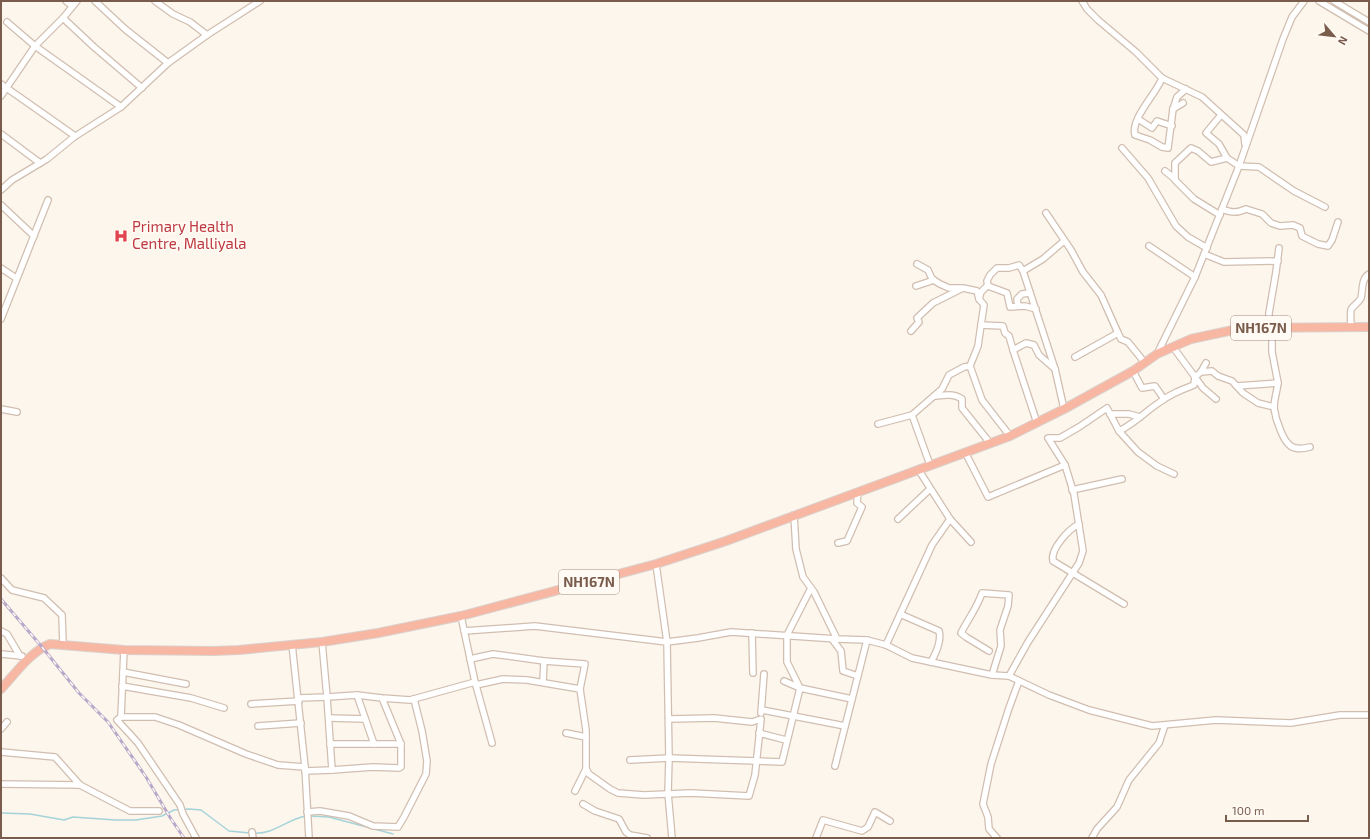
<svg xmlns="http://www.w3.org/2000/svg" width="1370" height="839" viewBox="0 0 1370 839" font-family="'Exo 2',sans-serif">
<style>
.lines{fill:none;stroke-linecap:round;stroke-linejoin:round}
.stream{stroke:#a5d3da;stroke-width:1.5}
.minor-casing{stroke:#d1beb0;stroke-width:8}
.highway-casing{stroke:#dad1cd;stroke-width:10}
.minor{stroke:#fff;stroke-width:5.5}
.highway{stroke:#f7b7a3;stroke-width:8}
.rail-casing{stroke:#b9a8c9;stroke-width:3}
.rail{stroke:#fffaf3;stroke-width:1.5;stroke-dasharray:4.5;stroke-linecap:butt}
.labels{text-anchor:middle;stroke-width:3.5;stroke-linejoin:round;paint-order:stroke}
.shield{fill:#fffaf3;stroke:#a28b7f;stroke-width:1}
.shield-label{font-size:14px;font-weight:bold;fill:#7a5c4d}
.health-label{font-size:15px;fill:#be3a42;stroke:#fffaf3;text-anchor:start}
</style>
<rect width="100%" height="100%" fill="#fdf6ec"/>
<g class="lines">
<g class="stream">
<polyline points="1,813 30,814 64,820 73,817 115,820 136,820 162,816 174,810 189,809 201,810 229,831 250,833"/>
<polyline points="310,816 329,817 393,834"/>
<path d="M253 833C274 835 287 819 306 816"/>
</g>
<defs>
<g id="minor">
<polyline points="66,1 72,6"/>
<polyline points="95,1 125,29 168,63"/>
<polyline points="155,1 173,14 190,22 207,35"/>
<polyline points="1082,1 1087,9 1098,20 1136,52 1162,78 1202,97 1244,135 1245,144"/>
<polyline points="1319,1 1369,31"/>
<polyline points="1334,1 1369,22"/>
<polyline points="63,18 94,47 142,88"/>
<polyline points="7,22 35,46 121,107"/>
<path d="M1162 78C1157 93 1130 119 1135 135L1150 140 1162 147 1168 148 1173 109 1177 97 1186 89"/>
<polyline points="1,84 75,136"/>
<polyline points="1,96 35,46 63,18 77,1"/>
<polyline points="1173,109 1183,103"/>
<polyline points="1221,115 1206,133 1219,144 1227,158 1239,166 1259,167 1294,191 1325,207"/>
<polyline points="1138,119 1152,128 1157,121 1172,126"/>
<polyline points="1,134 40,163"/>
<polyline points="1122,148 1148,178 1176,226 1188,237 1207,248"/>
<polyline points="1165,171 1175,179"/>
<polyline points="1,190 12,180 47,159 74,137 121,107 168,63 207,35 260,1"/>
<polyline points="1,205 34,236"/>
<path d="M1222 209C1232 213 1237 213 1246 209L1262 214 1271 223 1280 226 1293 225 1300 228 1302 236 1318 244 1328 246 1332 240 1338 222"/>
<polyline points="1046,213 1071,250 1083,272 1101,295 1118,333"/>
<polyline points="1220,215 1194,199 1175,180 1175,163 1191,148 1198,151 1211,162 1227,158"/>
<polyline points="1149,246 1195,277"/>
<polyline points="1204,254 1224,262 1278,261"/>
<polyline points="917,264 928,270 932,279 940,284 949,288 961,288"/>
<polyline points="1,268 16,278"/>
<polyline points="1023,271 1043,259 1064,241"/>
<polyline points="916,286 934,280"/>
<polyline points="1018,306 1017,299 1022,294 1030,293"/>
<polyline points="1036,309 1025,306 1010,307 1007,293 988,286 987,281 990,275 997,268 1009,268 1019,265 1023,271 1055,369 1064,409"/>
<polyline points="1,319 48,200"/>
<polyline points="981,325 984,305 979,299 981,292 988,285"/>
<path d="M1351 327C1351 322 1350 315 1351 310 1352 306 1358 304 1361 298 1363 290 1361 279 1369 274"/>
<polyline points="911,331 919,322 917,318 933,303 963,288 977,291 979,299"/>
<polyline points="1013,350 1037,423"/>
<polyline points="1157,354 1195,277 1239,166 1283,39 1292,17 1304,1"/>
<polyline points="1075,357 1118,333 1121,339 1128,342 1145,363"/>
<polyline points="1206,363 1201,372 1195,377 1203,388 1216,399"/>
<polyline points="970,366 982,400 1010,436"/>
<polyline points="1133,371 1142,388 1155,386 1164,399"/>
<polyline points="1201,372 1212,371 1218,376 1232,381 1243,393 1258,403 1274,407"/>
<polyline points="1278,383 1272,352 1272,328 1269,321 1269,313 1276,272 1279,248"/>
<path d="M1237 386 1278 383C1277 391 1274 400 1274 408 1275 415 1277 422 1280 429 1286 445 1292 452 1310 447"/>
<path d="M935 396C944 395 954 393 962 399V408L990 443"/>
<polyline points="1,409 17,412"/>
<polyline points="1110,414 1129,414 1140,417"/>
<polyline points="912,415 942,389 949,375 964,367 970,366 978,346 981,325 1003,326 1005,333 1009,336 1013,350 1026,343 1034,345 1039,355 1055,369"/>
<polyline points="878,424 912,415 930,465"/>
<polyline points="1119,431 1138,452 1157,466 1174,474"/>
<polyline points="965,452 988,497 1065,465"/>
<polyline points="1072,490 1122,479"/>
<polyline points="794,515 796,549 803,577 814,592 837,639"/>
<polyline points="898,519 930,489"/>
<polyline points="950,519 971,542"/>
<path d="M1079 524C1069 529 1050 549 1053 561L1124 604"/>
<polyline points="838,543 847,541 862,507 857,503 858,492"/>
<polyline points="656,564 667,642 698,638 731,632 837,639 867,640 886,645 912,658 992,675 1009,676 1049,695 1089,710 1152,726 1216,720 1291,723 1340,715 1369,715"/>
<polyline points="1,578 12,590 44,598 62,615 63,645"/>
<path d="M900 614 939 631C942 641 936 653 931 662"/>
<polyline points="461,616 475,682 492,743"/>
<polyline points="1,631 7,634 20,656"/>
<polyline points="464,631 535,626 667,642 669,758 668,793 672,838"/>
<polyline points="752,633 753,673"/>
<polyline points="832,639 841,651 843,671 858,676"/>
<polyline points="292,644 305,767"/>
<polyline points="886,645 932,545 950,519 918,469"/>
<polyline points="124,650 121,717 117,720 138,743 180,805 183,814 196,838"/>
<path d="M989 651 966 637 961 633C968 619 977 608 982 593L1009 595 1008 606 1000 630 1001 646 992 675"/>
<polyline points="1,654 22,656"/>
<polyline points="470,659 493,654 544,661 543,682"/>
<polyline points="544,661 585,664 580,689"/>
<polyline points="123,672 186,684"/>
<path d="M1009 676 1028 642 1079 563 1083 551 1074 494 1065 465 1048 438H1060L1079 427 1107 408 1119 431C1134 424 1146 411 1160 402 1170 394 1181 390 1194 385L1195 377 1173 347"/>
<polyline points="784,681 800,688 787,662 787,635 811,588"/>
<polyline points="476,685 503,679 527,680 580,689 586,730 586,737 566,733"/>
<polyline points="122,686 191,698 224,708"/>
<polyline points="357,695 374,744"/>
<polyline points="298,698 327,697 322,642"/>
<polyline points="382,698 401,744 401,767 399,768 373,767 332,770 327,697 357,695 382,698 410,700 475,682"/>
<polyline points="251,704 299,701"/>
<polyline points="762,710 845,726"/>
<polyline points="761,713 764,674"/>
<polyline points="121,717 155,717 179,725 246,754 278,765 305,767 309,838"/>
<polyline points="329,718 365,719"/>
<polyline points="258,726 301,723"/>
<polyline points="1,729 7,722"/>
<polyline points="759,733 786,740"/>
<polyline points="586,737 586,769 589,774 610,789 618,793 644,795 691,793 749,796 755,775 761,719 752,722 714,718 669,719"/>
<polyline points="330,744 401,744"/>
<polyline points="1,752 55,757 80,785 130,811 159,811"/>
<polyline points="630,760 669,758 782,762 800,688 852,699"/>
<polyline points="835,766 867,640"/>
<polyline points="305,771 332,770"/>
<polyline points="1,784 80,785"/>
<polyline points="575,791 586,769"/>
<polyline points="583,804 595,811 619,819 626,832 630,835 647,838"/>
<polyline points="307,812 320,811 349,816 373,826 398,827 404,817 426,774 427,761 422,731 414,699"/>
<polyline points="252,832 253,838"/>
<polyline points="816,838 823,820 862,831 868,827 875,812 890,821"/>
<polyline points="997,838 989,829 988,817 983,804 991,764 1009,708 1019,681"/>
<polyline points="1092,838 1097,829 1117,807 1129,780 1159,743 1165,725"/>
</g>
<path id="highway" d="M1 689C16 673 30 652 50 644L124 650 214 651 239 650 322 642 378 633 461 616 656 564 726 541 1010 436 1064 409 1133 371 1157 354 1191 339 1233 330 1253 328 1369 327"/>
</defs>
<use href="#minor" class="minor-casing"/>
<use href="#highway" class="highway-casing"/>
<use href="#minor" class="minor"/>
<use href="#highway" class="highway"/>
<defs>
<polyline id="rail" points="1,599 42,647 79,693 108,722 146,777 171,819 184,838"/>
</defs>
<use href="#rail" class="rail-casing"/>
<use href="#rail" class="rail"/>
</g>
<defs>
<symbol id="hospital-bare" viewBox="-9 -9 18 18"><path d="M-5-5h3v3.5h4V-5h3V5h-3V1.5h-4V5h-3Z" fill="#e0444e" stroke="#fffaf3" stroke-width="2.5" paint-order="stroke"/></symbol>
</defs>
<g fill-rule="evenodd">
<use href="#hospital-bare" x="111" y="226" width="20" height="20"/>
</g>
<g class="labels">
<g class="shield">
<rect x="1231" y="316" width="60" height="24" rx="3"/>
<rect x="559" y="570" width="60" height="24" rx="3"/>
</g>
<g class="shield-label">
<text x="1261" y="333">NH167N</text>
<text x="589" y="587">NH167N</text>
</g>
<g class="health-label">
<text x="132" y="232">Primary Health<tspan x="132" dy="17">Centre, Malliyala</tspan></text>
</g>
</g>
<rect width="1370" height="839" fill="none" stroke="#7a5c4d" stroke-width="4"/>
<g transform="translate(1334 36) rotate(118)" stroke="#fffaf3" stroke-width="3" paint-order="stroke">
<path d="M0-3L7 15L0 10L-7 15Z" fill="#7a5c4d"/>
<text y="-6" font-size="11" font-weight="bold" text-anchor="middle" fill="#7a5c4d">N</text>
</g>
<path d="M1226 815v6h82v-6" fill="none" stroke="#7a5c4d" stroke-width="2"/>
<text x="1232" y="815" font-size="12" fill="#7a5c4d" stroke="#fffaf3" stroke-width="3" paint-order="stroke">100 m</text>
</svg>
